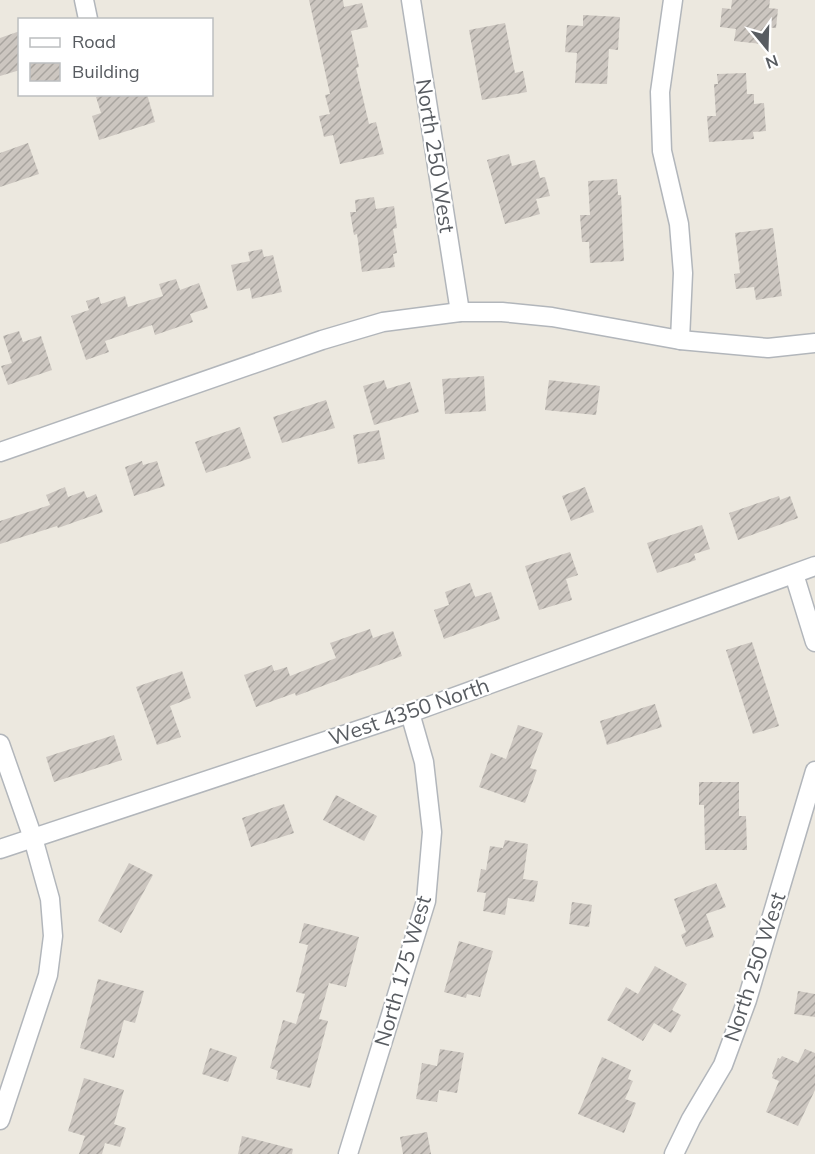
<svg xmlns="http://www.w3.org/2000/svg" width="815" height="1154" viewBox="0 0 815 1154" font-family="Mulish,sans-serif">
<style>
.building{fill:url(#building-hatch)}
.lines{fill:none;stroke-linecap:round;stroke-linejoin:round}
.minor-casing{stroke:#b2b6bb;stroke-width:21}
.minor{stroke:#fff;stroke-width:18}
.labels{text-anchor:middle;stroke-width:4.5;stroke-linejoin:round;paint-order:stroke}
.street-label{font-size:21px;fill:#585c61;stroke:#fff}
</style>
<defs>
<pattern id="building-hatch" width="6" height="6" patternUnits="userSpaceOnUse" patternTransform="scale(1.5)"><rect width="6" height="6" fill="#ccc6c0"/><path d="M-1 1l2-2M0 6l6-6M5 7l2-2" fill="none" stroke="#a8a49f"/></pattern>
</defs>
<rect width="100%" height="100%" fill="#ece8df"/>
<g class="building">
<polygon points="309,0 343,0 344,7 362,3 368,27 351,31 359,67 356,68 369,124 376,122 384,154 340,164 333,135 324,137 319,116 330,114 325,95 330,94"/>
<polygon points="732,0 770,0 769,8 778,9 776,28 764,27 762,44 734,41 736,29 720,27 722,8 731,9"/>
<polygon points="583,15 620,17 618,50 609,49 607,84 575,83 577,53 565,52 567,25 583,26"/>
<polygon points="505,23 515,73 523,71 527,92 482,100 469,30"/>
<polygon points="20,31 20,70 0,76 0,38"/>
<polygon points="746,73 747,94 754,94 754,104 764,103 766,131 753,132 754,139 709,142 707,116 716,116 714,84 718,84 717,74"/>
<polygon points="104,94 147,94 155,122 99,140 92,116 101,113 96,97"/>
<polygon points="28,143 39,174 0,187 0,153"/>
<polygon points="509,154 512,166 535,160 540,178 545,177 550,196 536,199 540,214 505,224 487,160"/>
<polygon points="617,179 618,195 621,195 624,261 590,263 589,242 582,242 580,215 590,215 588,181"/>
<polygon points="374,197 376,209 394,206 397,228 393,229 397,253 393,254 395,267 362,272 357,234 354,235 350,212 356,212 355,200"/>
<polygon points="773,228 782,296 756,300 754,287 736,289 734,274 740,273 735,233"/>
<polygon points="262,249 264,257 273,255 282,292 252,299 250,288 237,291 231,265 250,261 248,252"/>
<polygon points="176,279 180,290 199,283 208,308 190,314 193,322 155,335 152,325 105,341 109,352 86,360 71,316 89,310 86,301 99,297 101,304 125,296 128,307 163,296 159,284"/>
<polygon points="19,331 23,342 41,336 52,370 8,385 1,366 12,363 3,336"/>
<polygon points="484,376 486,411 445,414 442,379"/>
<polygon points="384,380 387,389 410,382 419,412 374,425 363,386"/>
<polygon points="549,380 600,386 596,415 545,410"/>
<polygon points="326,400 335,428 282,443 273,417"/>
<polygon points="240,427 251,458 206,473 195,442"/>
<polygon points="379,430 385,459 358,464 353,435"/>
<polygon points="142,461 143,465 157,461 165,486 134,496 125,467"/>
<polygon points="65,487 68,497 84,491 87,498 96,494 103,512 58,528 57,526 0,544 0,521 50,505 46,495"/>
<polygon points="585,487 594,512 571,521 562,496"/>
<polygon points="779,496 780,500 790,496 798,518 738,540 729,513"/>
<polygon points="702,525 710,549 694,554 696,560 657,573 647,543"/>
<polygon points="570,552 578,575 566,579 572,600 539,610 525,566"/>
<polygon points="470,583 475,597 491,592 500,619 444,639 434,610 449,605 445,592"/>
<polygon points="370,629 373,638 393,631 402,656 296,696 295,693 256,707 244,675 272,665 274,671 287,667 290,676 336,658 330,643"/>
<polygon points="752,642 779,726 753,734 726,650"/>
<polygon points="182,671 191,698 170,706 181,737 157,745 136,687"/>
<polygon points="655,704 662,727 607,745 600,721"/>
<polygon points="518,725 543,733 530,768 537,770 525,803 479,787 491,753 506,759"/>
<polygon points="114,735 122,760 54,782 46,757"/>
<polygon points="699,782 739,782 739,816 746,816 747,850 705,850 704,805 699,805"/>
<polygon points="336,795 377,816 364,841 323,820"/>
<polygon points="284,804 294,833 251,847 242,818"/>
<polygon points="505,840 528,844 523,879 538,881 534,902 508,898 505,915 483,911 486,893 477,892 481,869 486,870 490,846 503,848"/>
<polygon points="129,863 153,875 121,933 98,921"/>
<polygon points="716,883 726,907 706,914 714,937 686,947 681,935 686,932 674,899"/>
<polygon points="572,902 592,905 589,927 569,924"/>
<polygon points="304,923 359,937 346,987 329,983 319,1019 328,1021 310,1088 276,1079 278,1071 270,1068 283,1020 296,1024 305,994 296,992 308,945 299,943"/>
<polygon points="459,941 493,951 480,997 467,994 466,998 444,992"/>
<polygon points="655,966 687,984 672,1010 681,1015 671,1033 654,1023 643,1041 607,1020 626,987 638,994"/>
<polygon points="98,979 144,991 135,1023 124,1020 114,1058 80,1048"/>
<polygon points="798,991 815,994 815,1017 794,1014"/>
<polygon points="210,1048 237,1057 228,1082 202,1074"/>
<polygon points="440,1049 464,1053 457,1093 439,1090 437,1102 416,1099 422,1063 437,1066"/>
<polygon points="805,1049 815,1053 815,1090 798,1126 766,1112 779,1081 772,1078 773,1075 772,1074 778,1058 780,1059 782,1056 798,1063"/>
<polygon points="602,1057 631,1070 628,1079 633,1081 625,1099 636,1103 624,1133 578,1114"/>
<polygon points="84,1078 124,1090 114,1124 126,1128 120,1147 105,1143 102,1154 79,1154 85,1136 68,1131"/>
<polygon points="427,1132 431,1154 403,1154 400,1137"/>
<polygon points="242,1136 293,1149 292,1154 238,1154"/>
</g>
<g class="lines">
<defs>
<g id="minor">
<polyline points="84,0 88,19"/>
<polyline points="411,0 460,312"/>
<polyline points="673,0 660,92 662,151 679,224 683,273 680,340"/>
<polyline points="0,452 322,340 383,322 460,312 502,312 552,317 680,340 768,348 815,343"/>
<polyline points="794,574 815,642"/>
<polyline points="0,744 33,838 50,899 53,936 48,975 0,1120"/>
<polyline points="0,849 410,713 815,566"/>
<polyline points="348,1154 426,901 432,832 424,762 410,713"/>
<polyline points="674,1154 691,1119 723,1065 747,1000 815,771"/>
</g>
</defs>
<use href="#minor" class="minor-casing"/>
<use href="#minor" class="minor"/>
</g>
<g class="labels">
<g class="street-label">
<text transform="translate(435 156) rotate(81)" y="7">North 250 West</text>
<text transform="translate(409 712) rotate(-19)" y="7">West 4350 North</text>
<text transform="translate(755 967) rotate(-72)" y="7">North 250 West</text>
<text transform="translate(403 971) rotate(-74)" y="7">North 175 West</text>
</g>
</g>
<rect x="18" y="18" width="195" height="78" fill="#ffffff" stroke="#bcbec0" stroke-width="1.5"/>
<rect x="30" y="38" width="30" height="9" fill="#ffffff" stroke="#bcbec0" stroke-width="1.5"/>
<text x="72" y="48" font-size="18" fill="#585c61">Road</text>
<rect x="30" y="63" width="30" height="18" fill="url(#building-hatch)" stroke="#bcbec0" stroke-width="1.5"/>
<text x="72" y="78" font-size="18" fill="#585c61">Building</text>
<g transform="translate(767 48) rotate(161)" stroke="#ffffff" stroke-width="4.5" paint-order="stroke">
<path d="M0-4.5L10 22L0 15L-10 22Z" fill="#585c61"/>
<text y="-9" font-size="16" font-weight="bold" text-anchor="middle" fill="#585c61">N</text>
</g>
</svg>
